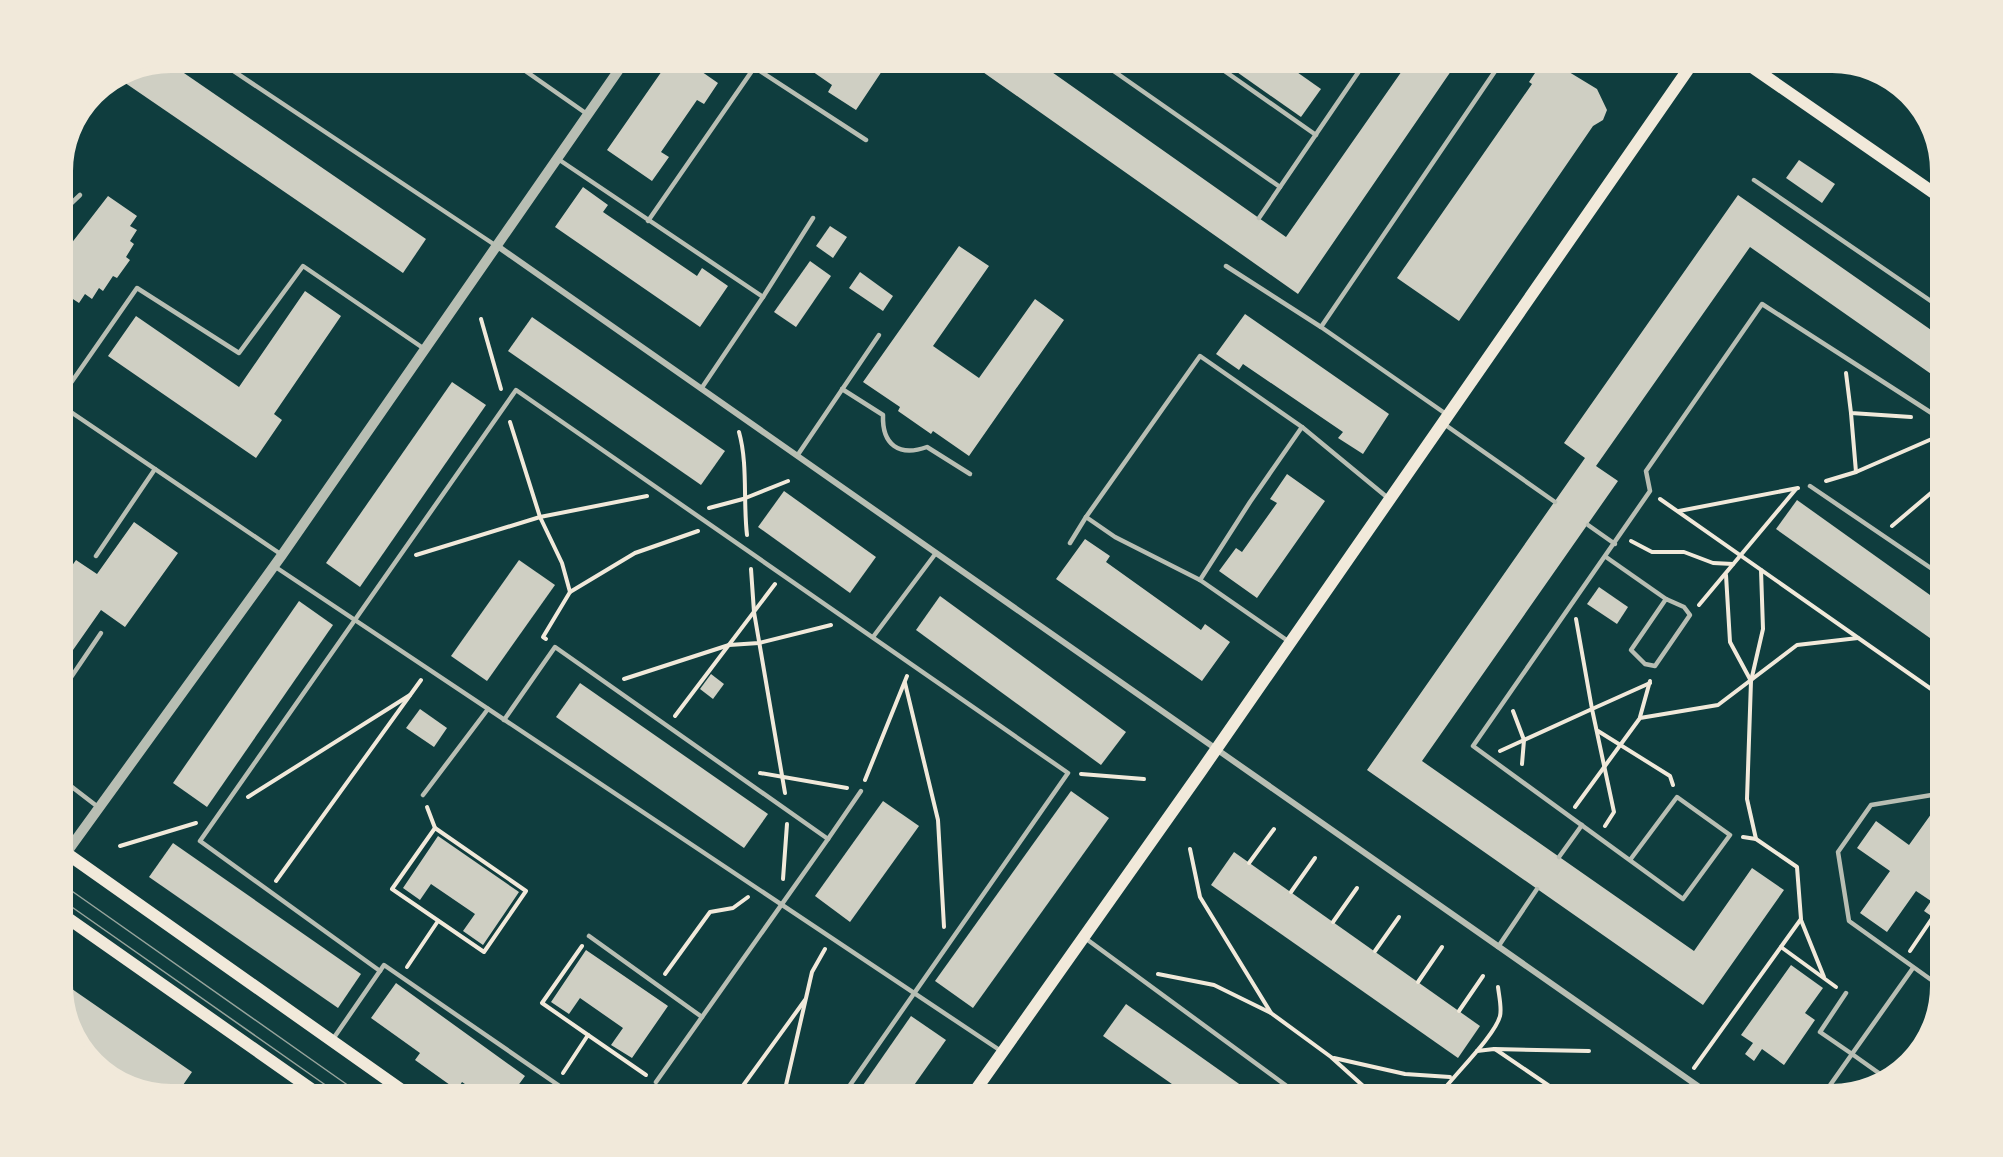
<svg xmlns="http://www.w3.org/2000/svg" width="2003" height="1157" viewBox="0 0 2003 1157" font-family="'Golos Text',sans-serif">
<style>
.building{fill:#cfcfc3}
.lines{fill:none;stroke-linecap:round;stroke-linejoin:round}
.path{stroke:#f1e9da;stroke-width:4}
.service{stroke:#b8beb3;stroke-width:4.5}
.minor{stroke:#b8beb3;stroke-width:6}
.tertiary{stroke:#b8beb3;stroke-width:10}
.secondary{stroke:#f1e9da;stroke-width:12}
.tram{stroke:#97a49c;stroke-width:1.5}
.rim{fill:none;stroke:#f1e9da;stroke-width:8}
</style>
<rect width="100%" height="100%" fill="#0f3d3e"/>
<g class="building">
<polygon points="671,58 682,58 718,83 704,104 697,100 661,152 669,157 652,181 607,150"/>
<polygon points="793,58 862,58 882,71 856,110 828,92 832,85"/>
<polygon points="963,58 1032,58 1286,237 1411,58 1460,58 1298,294"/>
<polygon points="1217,58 1277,58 1321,89 1301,117"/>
<polygon points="1545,58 1555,58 1570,69 1569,72 1597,89 1607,110 1603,120 1593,126 1459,321 1397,278 1532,84 1529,82"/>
<polygon points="165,60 426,239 403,273 115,76 128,67"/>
<polygon points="1799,160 1835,184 1822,203 1786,178"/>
<polygon points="583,187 608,205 603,212 697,276 702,268 728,286 700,327 555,227"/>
<polygon points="1738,195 1944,339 1944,383 1750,247 1596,466 1618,481 1422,761 1694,951 1752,868 1784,890 1703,1005 1367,770 1585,458 1564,443"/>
<polygon points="108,196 137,216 130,226 137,230 130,241 134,244 126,257 130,260 117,278 113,276 103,291 99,288 92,299 85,294 79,303 59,290 59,270 69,250 67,249"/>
<polygon points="830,226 847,237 833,258 816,246"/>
<polygon points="959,246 989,266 933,346 979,378 1035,299 1064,320 969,456 933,431 931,434 898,411 900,407 863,382"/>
<polygon points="810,261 831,276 796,327 774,312"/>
<polygon points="860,272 893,296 883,311 849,288"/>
<polygon points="305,291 341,316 274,414 282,420 256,458 108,356 136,316 239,387"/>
<polygon points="1245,314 1389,414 1363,454 1338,438 1343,432 1243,364 1239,370 1216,354"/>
<polygon points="532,317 725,451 701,485 508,351"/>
<polygon points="452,382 486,405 360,587 326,563"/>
<polygon points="59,455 71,463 59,481"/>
<polygon points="1287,474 1325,501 1257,598 1219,571 1236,548 1242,552 1277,503 1270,499"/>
<polygon points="784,491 876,557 850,593 758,527"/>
<polygon points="1797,500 1944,605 1944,648 1776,529"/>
<polygon points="134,522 178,553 125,627 101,610 59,670 59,584 76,560 97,574"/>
<polygon points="1085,539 1110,556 1106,562 1201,630 1205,624 1230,642 1202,681 1056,579"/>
<polygon points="519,560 555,585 487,681 451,656"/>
<polygon points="1599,587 1628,607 1617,624 1587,604"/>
<polygon points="940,596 1126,732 1101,765 916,630"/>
<polygon points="299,601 333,625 207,807 173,783"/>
<polygon points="711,674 724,684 713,699 700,689"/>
<polygon points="580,683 768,814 744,848 556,717"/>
<polygon points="420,709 447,728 434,747 406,728"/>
<polygon points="1071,791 1109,818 973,1008 935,981"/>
<polygon points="883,801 919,826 850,922 815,896"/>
<polygon points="1939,803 1944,807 1944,852 1935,864 1944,871 1944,921 1943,924 1924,911 1931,901 1916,891 1887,932 1860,913 1890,871 1857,848 1876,821 1909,845"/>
<polygon points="438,836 519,892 483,945 463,931 475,914 431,884 420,900 403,888"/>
<polygon points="173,843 361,974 338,1008 149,877"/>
<polygon points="1234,852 1480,1026 1458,1058 1211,885"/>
<polygon points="586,950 668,1006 632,1058 611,1045 623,1028 580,998 569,1014 551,1002"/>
<polygon points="1944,952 1944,973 1935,966"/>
<polygon points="1791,965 1823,988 1805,1013 1815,1020 1784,1065 1762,1049 1754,1061 1745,1054 1753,1043 1741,1035"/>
<polygon points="59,980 192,1072 174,1098 122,1085 125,1082 77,1048 59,993"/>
<polygon points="396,983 525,1076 509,1098 485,1098 462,1082 457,1090 415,1060 420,1053 371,1018"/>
<polygon points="1126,1004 1259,1098 1192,1098 1103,1036"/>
<polygon points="911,1016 946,1040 905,1098 854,1098"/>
</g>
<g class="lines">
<g class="path">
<polyline points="481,319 501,389"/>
<polyline points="1846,373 1851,413 1911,417"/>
<polyline points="1851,413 1856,472"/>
<polyline points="510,422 540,517 562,563 570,592 635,553 698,531"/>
<path d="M739 432C748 464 743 501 747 535"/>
<polyline points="1826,481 1856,472 1941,435"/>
<polyline points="1660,499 1944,698"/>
<polyline points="709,508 743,499 788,481"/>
<polyline points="1679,511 1798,488"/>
<polyline points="1892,526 1944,482"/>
<polyline points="1631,541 1652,552 1684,552 1713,563 1733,564"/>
<polyline points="416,555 540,517 647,496"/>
<polyline points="751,569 754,612 785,793"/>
<polyline points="1726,575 1730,642 1751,681"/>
<polyline points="1699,605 1796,489"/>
<polyline points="546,639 543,637 570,592"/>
<polyline points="624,679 729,645 759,643 831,625"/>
<polyline points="905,683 938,820 944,927"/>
<polyline points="1513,711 1524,740 1522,764"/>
<polyline points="675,716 775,584"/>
<polyline points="1640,717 1650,681"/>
<polyline points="1598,731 1670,776 1673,785"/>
<polyline points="1500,751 1592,709 1576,619"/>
<polyline points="760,773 847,788"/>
<polyline points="1081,774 1144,779"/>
<polyline points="865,780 907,676"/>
<polyline points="248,797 410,695"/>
<polyline points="427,807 435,828"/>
<polyline points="1575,807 1640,718 1718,705 1797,645 1858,638"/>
<polyline points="1605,826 1614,812 1592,709 1650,683"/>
<polygon points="435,828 526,891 484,952 392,889"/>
<polyline points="1756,839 1747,799 1751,681 1763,629 1761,570"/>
<polyline points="120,846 196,823"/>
<polyline points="1190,849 1200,897 1271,1013"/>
<polyline points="1249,863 1274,829"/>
<polyline points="783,879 787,824"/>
<polyline points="276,881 421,680"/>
<polyline points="1291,892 1315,858"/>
<polyline points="1801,920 1824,977"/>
<polyline points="1333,922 1357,888"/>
<polyline points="582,946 542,1003 588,1035"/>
<polyline points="1781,947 1836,987"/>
<polyline points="1375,951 1399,917"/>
<polyline points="1910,951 1933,917"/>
<polyline points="407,967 438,921"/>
<polyline points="665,974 710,912 733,908 748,897"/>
<polyline points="1158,974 1214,985 1271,1013 1331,1057 1371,1093 1372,1098"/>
<polyline points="1418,982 1442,947"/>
<polyline points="1459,1011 1483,976"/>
<polyline points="1495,1049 1567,1098"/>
<polyline points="1477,1051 1494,1049 1589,1051"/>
<polyline points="1334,1058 1405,1074 1450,1077"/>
<polyline points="1694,1068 1801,919 1797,867 1756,839 1743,837"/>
<polyline points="563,1073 588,1035 646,1075"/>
<polyline points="734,1098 805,1000"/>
<polyline points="783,1098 812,972 825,949"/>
<path d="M1437 1098C1451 1078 1495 1036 1500 1016 1502 1008 1499 996 1498 987"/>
</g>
<g class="service">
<polyline points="214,58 495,245"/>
<polyline points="507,58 587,114"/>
<polyline points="740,58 866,140"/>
<polyline points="1095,58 1280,187"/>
<polyline points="1206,58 1316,135"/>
<polyline points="558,159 763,297 701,389"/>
<polyline points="1754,180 1944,310"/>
<polyline points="59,215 80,195"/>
<polyline points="1259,218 1368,58"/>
<polyline points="648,221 754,68"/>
<polyline points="1226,266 1321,327 1446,414"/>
<polyline points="763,297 813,218"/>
<polyline points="1321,327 1504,58"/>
<path d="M842 389 883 415C882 445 899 457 927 447L970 474"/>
<polyline points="59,400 137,288 239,353 303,266 423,348"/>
<polyline points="59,404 282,555"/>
<polyline points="1444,424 1555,502"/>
<polyline points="797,456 879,335"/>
<polyline points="1810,486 1944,577"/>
<polyline points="1086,517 1200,356 1302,427 1388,498"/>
<polyline points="1588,525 1615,544"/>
<polyline points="1070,543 1086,517 1115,537 1200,580 1288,641"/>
<polyline points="96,556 155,469"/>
<polyline points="1606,557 1666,599"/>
<polyline points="274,566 1001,1051"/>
<polyline points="1200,580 1250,502 1302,427"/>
<polygon points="1666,599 1684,607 1690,615 1655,666 1645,664 1631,650"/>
<polyline points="873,637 936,553"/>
<polyline points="59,695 101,633"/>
<polyline points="504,720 555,647 828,839 656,1082"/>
<polyline points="59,777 98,807"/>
<polyline points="423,795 488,709"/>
<polyline points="828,839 861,791"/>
<polyline points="1559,857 1582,825"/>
<polyline points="1630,860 1677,797 1730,835 1683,899 1473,746 1650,491 1646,471 1762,304 1944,421"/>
<polyline points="589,936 702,1017"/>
<polyline points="1085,938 1303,1098"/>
<polyline points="1498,947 1537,889"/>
<polyline points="380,971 200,841 516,390 1068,773 841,1098"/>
<polyline points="1944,989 1849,921 1838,852 1871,805 1944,793"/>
<polyline points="1846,993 1820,1032 1852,1054 1913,968"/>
<polyline points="333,1039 384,965 561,1087 554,1098"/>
<polyline points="1821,1098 1852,1054 1890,1081"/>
</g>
<polyline class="minor" points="496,245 1715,1098"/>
<polyline class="tertiary" points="59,863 282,555 627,58"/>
<g class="secondary">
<polyline points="1739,58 1944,200"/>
<polyline points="59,848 413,1098"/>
<polyline points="59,912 324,1098"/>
<polyline points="970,1098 1199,774 1696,58"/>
</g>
<g class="tram">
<polyline points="59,882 366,1098"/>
<polyline points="59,898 344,1098"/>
</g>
</g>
<path d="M0 0H2003V1157H0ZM171 69H1832A102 102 0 0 1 1934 171V986A102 102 0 0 1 1832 1088H171A102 102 0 0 1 69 986V171A102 102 0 0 1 171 69Z" fill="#f1e9da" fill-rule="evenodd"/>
<path class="rim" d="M171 69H1832A102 102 0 0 1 1934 171V986A102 102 0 0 1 1832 1088H171A102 102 0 0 1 69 986V171A102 102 0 0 1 171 69Z"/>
</svg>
